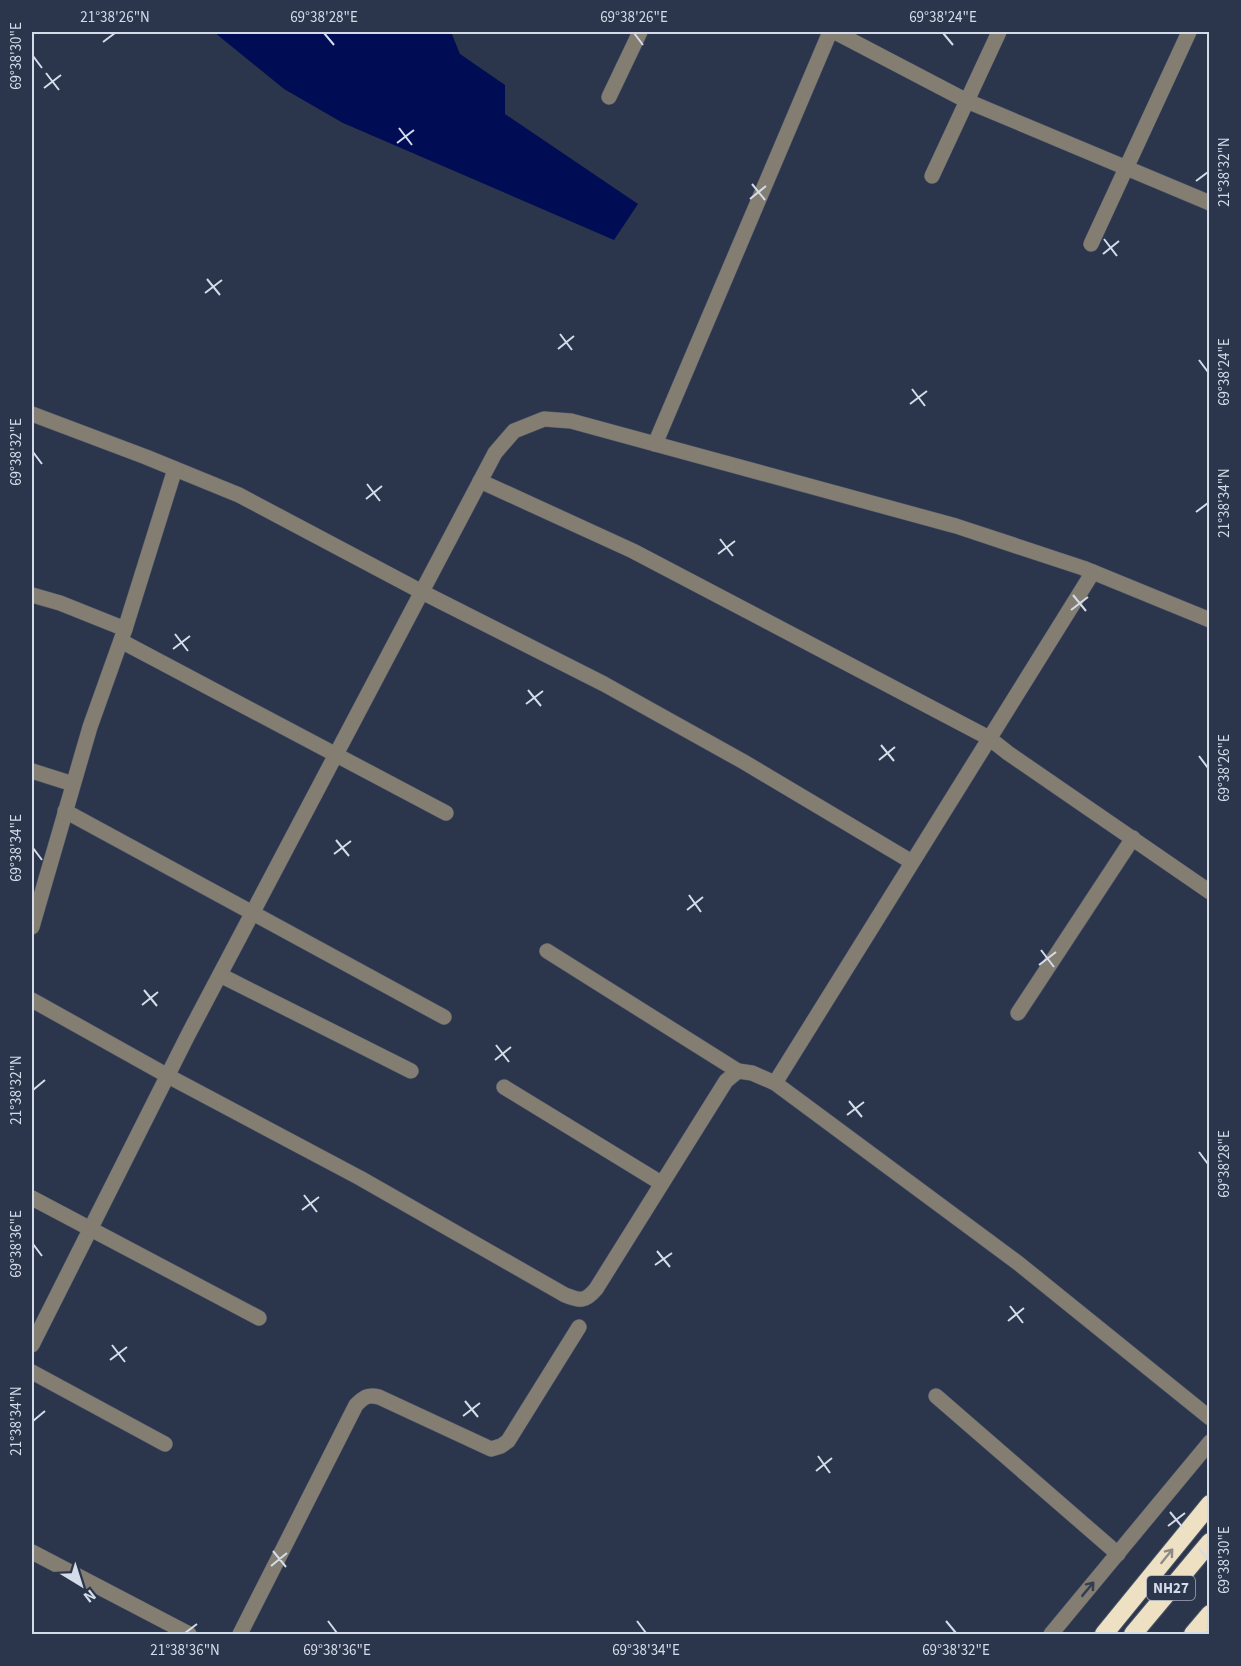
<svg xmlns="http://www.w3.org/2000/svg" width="1241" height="1666" viewBox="0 0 1241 1666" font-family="'Source Sans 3',sans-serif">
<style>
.water{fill:#000d54}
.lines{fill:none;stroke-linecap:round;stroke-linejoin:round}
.minor-casing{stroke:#495468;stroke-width:16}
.highway-casing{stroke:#495468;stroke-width:20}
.minor{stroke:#837d72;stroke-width:15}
.highway{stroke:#eee0c2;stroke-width:18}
.oneway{stroke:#8c8b87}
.oneway2{stroke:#343d50}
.ticks{fill:none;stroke:#d4dbe9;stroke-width:2}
.labels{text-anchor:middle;stroke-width:6;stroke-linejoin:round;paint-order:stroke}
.shield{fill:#2b364c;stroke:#a1aaba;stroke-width:1.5}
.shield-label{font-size:15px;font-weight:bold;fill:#d4dbe9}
.neatline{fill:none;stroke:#d4dbe9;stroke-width:2}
.ticks-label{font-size:15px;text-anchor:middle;fill:#d4dbe9}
</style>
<rect width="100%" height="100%" fill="#2b364c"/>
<polygon class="water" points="214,32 451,32 460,54 505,85 505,114 638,204 614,240 343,123 284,89"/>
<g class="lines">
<defs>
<g id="minor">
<polyline points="835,32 967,101 1210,203"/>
<polyline points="609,97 640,32"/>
<polyline points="932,176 999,32"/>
<polyline points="1091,244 1189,32"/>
<polyline points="32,414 146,457 239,495 422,592 604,684 744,762 912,862"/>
<polyline points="655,444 830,32"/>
<polyline points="480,481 633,551 989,738 1008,753 1210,892"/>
<polyline points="32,595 60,603 125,629"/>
<polyline points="121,641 446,813"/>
<polyline points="32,771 73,784"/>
<polyline points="65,811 444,1017"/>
<polyline points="32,927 90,727 125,629 175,469"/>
<polyline points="547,951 738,1071"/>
<polyline points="220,975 411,1071"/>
<path d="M32 1000 168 1076 360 1178 565 1295C580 1301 585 1302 596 1289L726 1081 738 1071 752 1073 775 1083 1018 1263 1210 1418"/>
<polyline points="1018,1013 1133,838"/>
<polyline points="775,1083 1093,572"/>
<polyline points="504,1087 661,1183"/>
<polyline points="32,1198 259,1318"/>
<polyline points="32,1345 188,1035 495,453 514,431 544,419 571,421 956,526 1083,568 1210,620"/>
<polyline points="32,1372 165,1444"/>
<polyline points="936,1396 1118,1554"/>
<polyline points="32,1552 189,1634"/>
<path d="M240 1634 356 1405C364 1397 368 1394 379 1397L491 1449 501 1446 508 1441 579 1327"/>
<polyline points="1051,1634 1210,1442"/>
</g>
<g id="highway">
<polyline points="1104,1634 1210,1504"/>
<polyline points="1133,1634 1210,1542"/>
<polyline points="1193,1634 1210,1614"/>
</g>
</defs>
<use href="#minor" class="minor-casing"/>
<use href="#highway" class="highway-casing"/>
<use href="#minor" class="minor"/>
<use href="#highway" class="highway"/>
</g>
<defs><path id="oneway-shaft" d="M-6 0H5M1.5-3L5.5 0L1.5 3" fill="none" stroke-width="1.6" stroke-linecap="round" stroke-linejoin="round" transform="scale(1.5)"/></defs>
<use class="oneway" href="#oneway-shaft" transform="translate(1167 1556) rotate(-51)"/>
<use class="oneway2" href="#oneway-shaft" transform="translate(1088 1589) rotate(-50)"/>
<path class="ticks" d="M324 33 334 45M634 33 643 45M943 33 953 45M103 42 115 33M33 56 42 68M46 73 59 90M44 88 61 75M399 128 412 145M397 143 414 130M1196 181 1208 172M752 184 765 200M750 199 766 186M1104 239 1117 256M1103 254 1119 241M207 279 220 295M205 293 222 280M560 334 572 350M558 349 574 336M1199 360 1208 372M912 389 925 406M910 404 927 391M33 452 42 464M367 484 380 501M366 499 382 486M1196 512 1208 503M720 539 733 556M718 554 735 541M1073 595 1086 611M1071 610 1088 597M175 634 188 651M173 649 190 636M528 690 541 706M526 704 543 691M881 745 894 761M1199 756 1208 768M879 760 895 747M336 840 349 856M33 848 42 860M334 854 351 841M689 895 701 912M687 910 703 897M1041 950 1054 967M1039 965 1056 952M144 990 157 1006M142 1005 158 992M496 1045 509 1062M495 1060 511 1047M33 1090 45 1080M849 1101 862 1117M847 1115 864 1102M1199 1152 1208 1164M304 1195 317 1212M302 1210 319 1197M33 1244 42 1256M657 1251 670 1267M655 1265 672 1253M1010 1306 1023 1323M1008 1321 1024 1308M112 1345 125 1362M110 1360 127 1347M465 1401 478 1417M463 1416 480 1403M33 1421 45 1411M818 1456 830 1473M816 1471 832 1458M1170 1512 1183 1528M1168 1526 1185 1513M1199 1548 1208 1560M273 1551 286 1567M271 1566 287 1553M328 1621 337 1633M637 1621 646 1633M946 1621 956 1633M185 1633 197 1624"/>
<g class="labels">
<rect class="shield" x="1147" y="1576" width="48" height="24" rx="4.5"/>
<g class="shield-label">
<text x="1171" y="1593">NH27</text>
</g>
</g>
<rect width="1241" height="1666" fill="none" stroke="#2b364c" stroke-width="66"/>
<g transform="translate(81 1585) rotate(142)" stroke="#2b364c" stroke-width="4.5" paint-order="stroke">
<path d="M0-4.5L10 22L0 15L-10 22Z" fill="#d4dbe9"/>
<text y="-9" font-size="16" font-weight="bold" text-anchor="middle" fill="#d4dbe9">N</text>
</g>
<rect x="33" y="33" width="1175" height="1600" class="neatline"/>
<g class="ticks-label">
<text x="115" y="22">21°38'26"N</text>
<text x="324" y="22">69°38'28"E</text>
<text x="634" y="22">69°38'26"E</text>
<text x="943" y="22">69°38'24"E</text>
<text transform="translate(16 56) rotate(-90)" y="5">69°38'30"E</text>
<text transform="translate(1224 172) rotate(-90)" y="5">21°38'32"N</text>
<text transform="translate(1224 372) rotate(-90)" y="5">69°38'24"E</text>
<text transform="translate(16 452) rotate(-90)" y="5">69°38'32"E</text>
<text transform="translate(1224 503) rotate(-90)" y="5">21°38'34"N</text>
<text transform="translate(1224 768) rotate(-90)" y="5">69°38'26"E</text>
<text transform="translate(16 848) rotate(-90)" y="5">69°38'34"E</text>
<text transform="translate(16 1090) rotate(-90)" y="5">21°38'32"N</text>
<text transform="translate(1224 1164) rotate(-90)" y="5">69°38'28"E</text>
<text transform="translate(16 1244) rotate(-90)" y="5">69°38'36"E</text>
<text transform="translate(16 1421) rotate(-90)" y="5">21°38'34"N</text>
<text transform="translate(1224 1560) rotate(-90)" y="5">69°38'30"E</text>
<text x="185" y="1655">21°38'36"N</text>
<text x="337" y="1655">69°38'36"E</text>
<text x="646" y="1655">69°38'34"E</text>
<text x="956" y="1655">69°38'32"E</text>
</g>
</svg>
